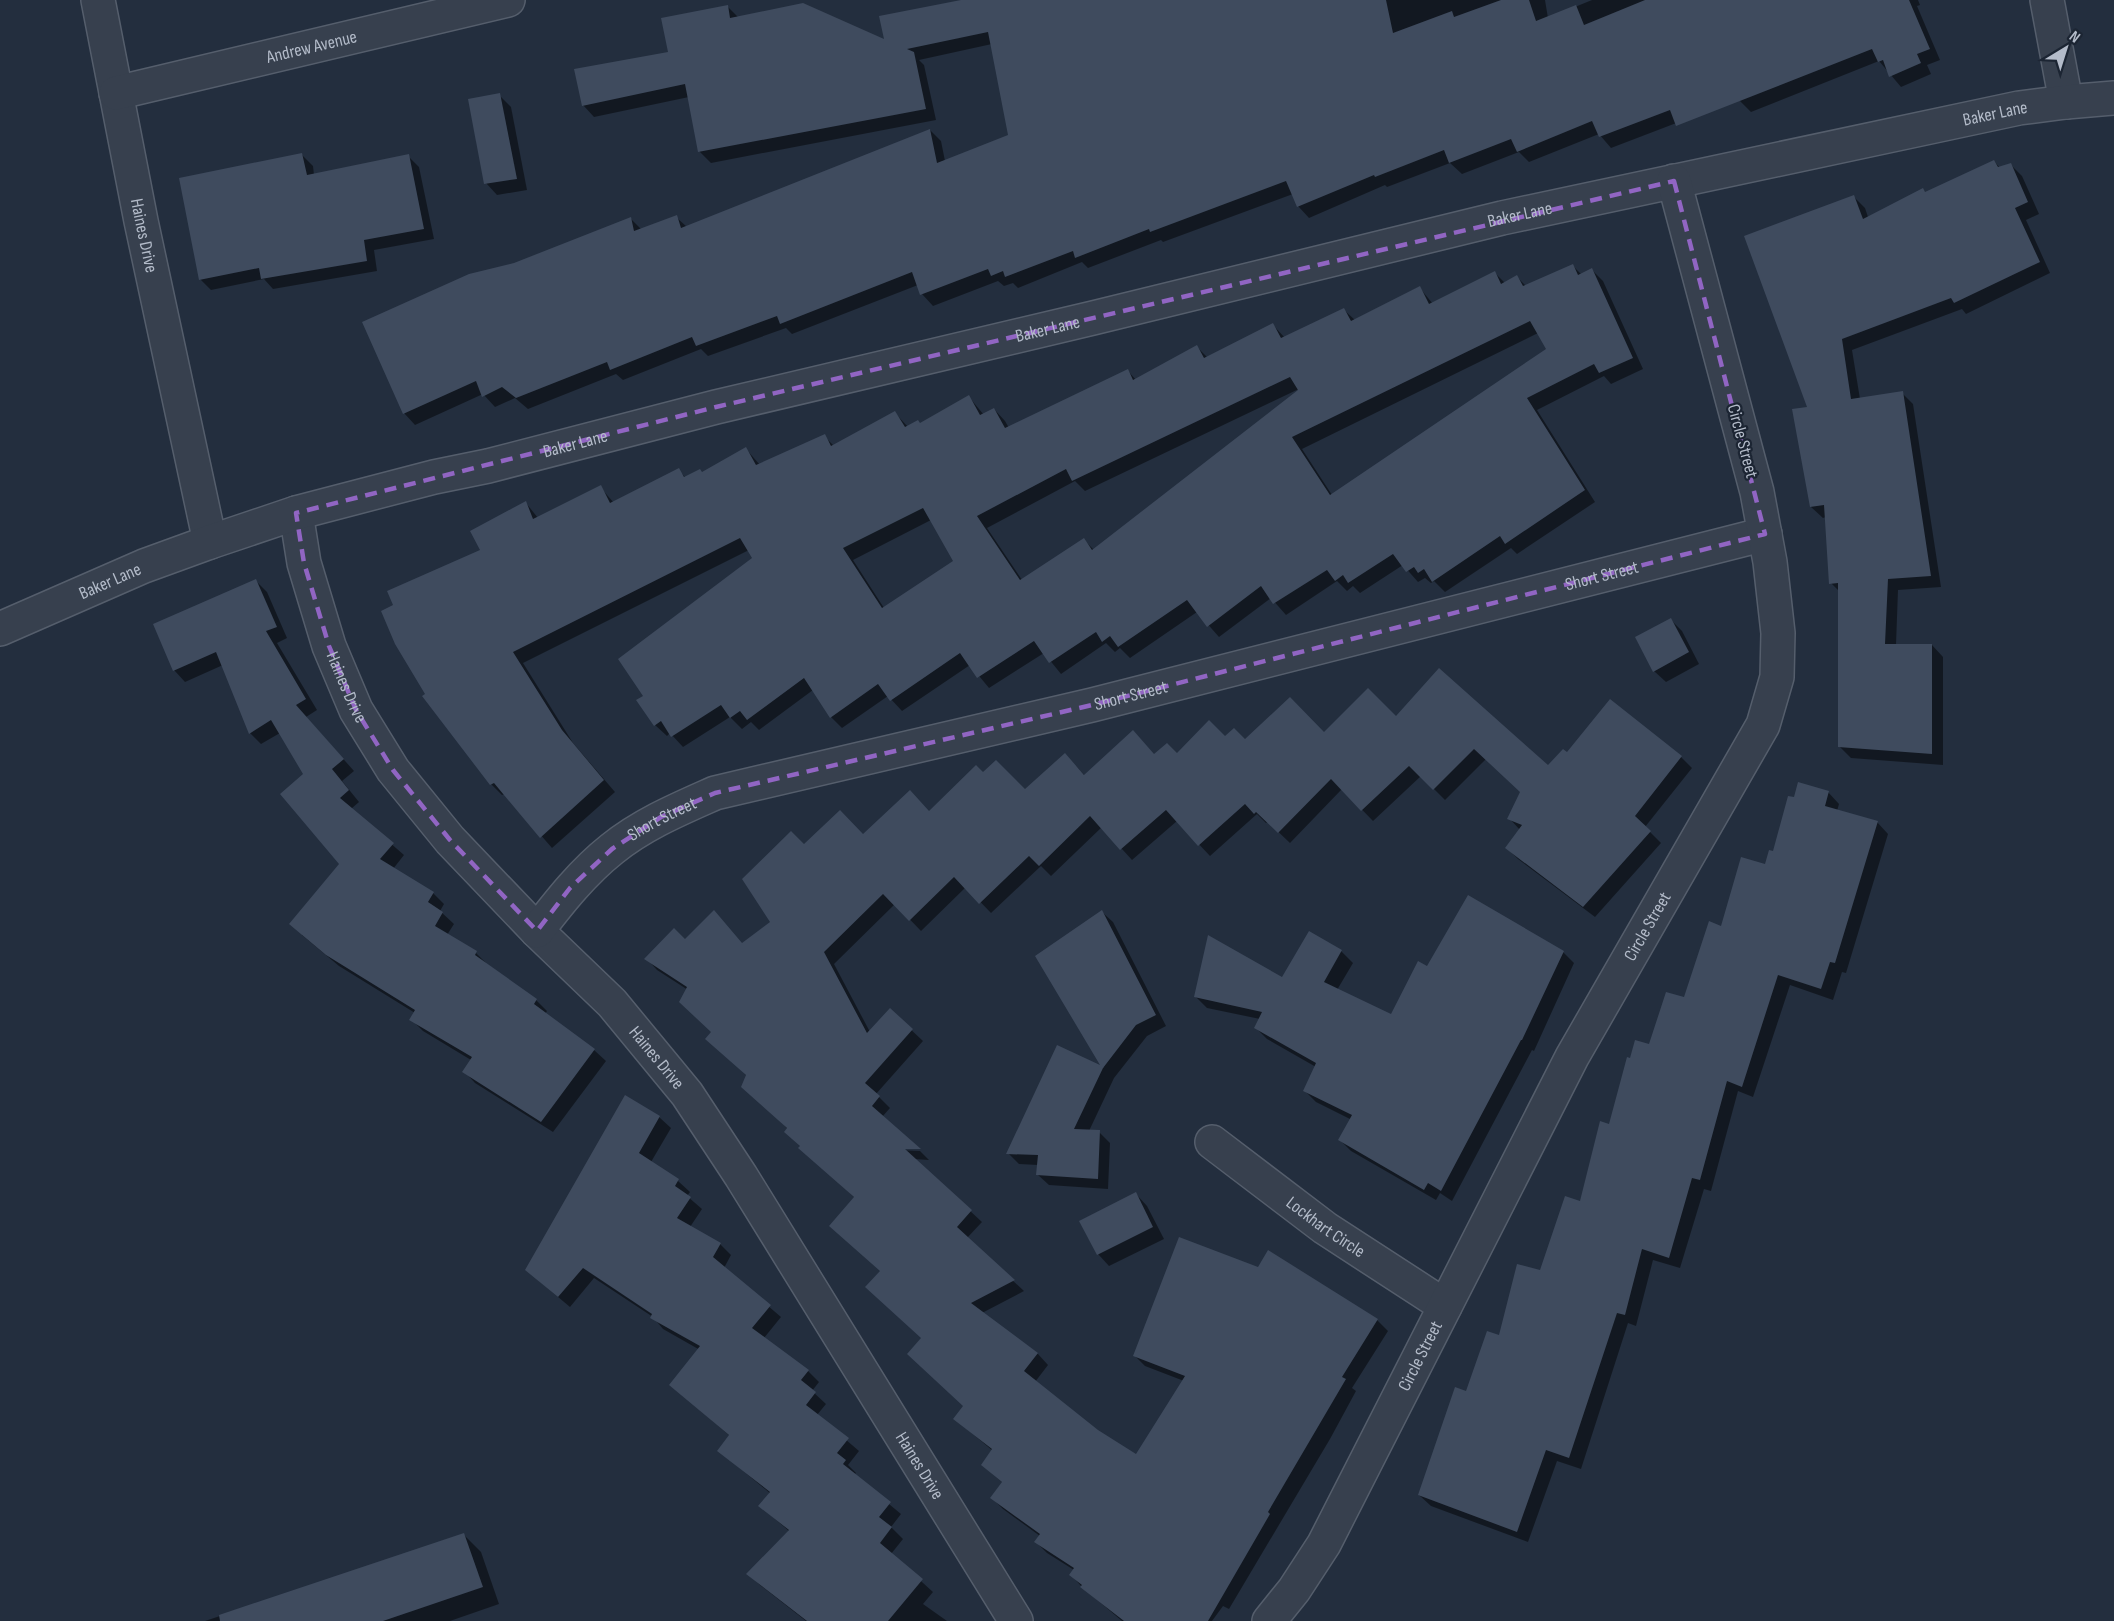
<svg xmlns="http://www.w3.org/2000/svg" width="2114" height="1621" font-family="'Sofia Sans Condensed',sans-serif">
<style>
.shadow{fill:#0007;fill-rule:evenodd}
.building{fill:#3f4b5e;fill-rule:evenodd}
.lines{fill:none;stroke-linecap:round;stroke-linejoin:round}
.minor-casing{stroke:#555e6c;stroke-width:36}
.minor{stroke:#37404e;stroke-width:33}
.marked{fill:none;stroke:#9165c3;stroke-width:4.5;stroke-dasharray:12 8;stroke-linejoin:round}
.labels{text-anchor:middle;stroke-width:4.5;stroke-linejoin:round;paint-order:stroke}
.street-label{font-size:18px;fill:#b3bbc9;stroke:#1c2533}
</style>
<rect width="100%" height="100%" fill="#232e3e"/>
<g class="shadow">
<path d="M969,0H1545L1548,18L1592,0H1666L1692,117L1611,148L1599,134L1529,162L1519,152L1462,174L1450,163L1387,187L1385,185L1309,218L1298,206L1293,194L1163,242L1161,240L1088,268L1082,262L1018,288L1013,283L1004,286L998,281L933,306L922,294L918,285L792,334L786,328L708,356L701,349L623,380L616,374L528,409L515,398L495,407L483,394L415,425L404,413L515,264L631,219L642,230L676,217L687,227L930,130L941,141L945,161L1010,136L992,44L919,60L924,65L936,120L711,163L700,152L689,97L594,117L583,105L669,53L727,6L739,18L886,41Z"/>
<path d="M1720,0H1918L1920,5L1917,6L1940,60L1927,65L1931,74L1901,87L1879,61L1751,112L1740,101Z"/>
<path d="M500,96L511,107L527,190L497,195L486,183Z"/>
<path d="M302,155L313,166L314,175L408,156L419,167L434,239L374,250L377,271L273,289L264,279L211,290L200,279Z"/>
<path d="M1994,161L2000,168L2010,164L2022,176L2039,214L2026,220L2050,273L1966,314L1962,309L1852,350L1860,399L1902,393L1913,404L1941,587L1898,590L1896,645H1932L1943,657V765L1851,758L1840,747V592L1831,583L1826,517L1823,518L1811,507L1809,408L1854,197L1865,208L1868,217L1926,193Z"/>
<path d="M1573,266L1582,275L1592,270L1603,281L1643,369L1611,384L1604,376L1537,410L1595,502L1517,554L1511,548L1445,592L1434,581L1431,583L1425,578L1418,582L1403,565L1360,593L1353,586L1347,591L1337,581L1286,615L1271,598L1219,637L1197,612L1130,658L1120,648L1115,652L1106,643L1061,674L1044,653L989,688L970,665L902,711L888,696L842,728L831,717L813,690L759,730L751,722L742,729L730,717L683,747L670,733L667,736L655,725L645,696L754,558L749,550L523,663L573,743L615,792L552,848L505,794L502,795L491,784L482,551L526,503L538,518L600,487L614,503L678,470L686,478L703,473L746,449L760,465L824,436L834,446L895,413L908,427L920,424L969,397L984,415L994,409L1005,421L1009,428L1128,371L1136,380L1197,347L1208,358L1273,325L1285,338L1344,310L1355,320L1419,287L1433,304L1495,273L1505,283L1517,277L1526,286ZM1538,333L1548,349L1332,495L1302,449ZM1303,387L1095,551L1084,540L1022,580L987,528L1075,481L1085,491ZM931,520L955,561L884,608L853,560Z"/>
<path d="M256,581L267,592L287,638L277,643L317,710L306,717L354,771L342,781L359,802L351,809L404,855L393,869L433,893L444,904L440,911L454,924L447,935L476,953L487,964L536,1000L547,1011L545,1014L594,1050L606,1061L553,1132L475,1083L464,1071L471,1060L423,1031L411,1019L415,1013L339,966L302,935L341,864L305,774L280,733L261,744L250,733L223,665L185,682L174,670Z"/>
<path d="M1671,620L1682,631L1699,664L1666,682L1654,671Z"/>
<path d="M1396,718L1548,767L1567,754L1681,757L1692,768L1645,827L1661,843L1595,917L1518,859L1507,848L1520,830L1509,818L1521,792L1486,759L1445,800L1421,776L1373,821L1342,789L1290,843L1268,822L1266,823L1257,814L1210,856L1177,821L1132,860L1102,827L1051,876L1041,866L991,913L966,887L921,931L895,904L834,964L870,1032L890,1010L923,1041L876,1094L890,1108L882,1117L897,1150L920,1151L929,1160L914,1159L982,1222L967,1238L1024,1291L982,1313L1038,1354L1048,1365L1035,1382L1098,1431L1136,1456L1184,1381L1145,1366L1134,1355L1377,1320L1388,1331L1352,1388L1356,1391L1330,1439L1229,1609L1223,1606L1212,1621H1122L1082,1587L1071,1575L1074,1570L1047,1553L1036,1542L1040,1536L1003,1509L992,1498L1003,1483L982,1465L993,1451L955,1419L965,1406L882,1271L855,1198L801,1147L713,1032L688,990L657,970L647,959L686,941L743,944L772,922L804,846L863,836L930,813L983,774L1025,791L1076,766L1085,776L1155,755L1177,754L1225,739L1245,741L1324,734Z"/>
<path d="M1828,792L1839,804L1837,811L1877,822L1888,834L1846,973L1842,972L1833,1000L1790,985L1753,1097L1738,1091L1711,1191L1704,1189L1680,1268L1653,1260L1636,1326L1628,1323L1581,1469L1557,1461L1528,1542L1431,1506L1419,1495L1467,1392L1581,1203L1610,1126L1631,1059L1650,1046L1685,999L1722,928L1775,853L1794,799Z"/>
<path d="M1102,912L1113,922L1166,1026L1147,1036L1114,1078L1089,1131L1099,1132L1110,1143L1108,1189L1049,1185L1038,1175V1165L1019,1164L1008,1153L1058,1047L1104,1068L1037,956Z"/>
<path d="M1309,933L1341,951L1353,963L1337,990L1392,1016L1428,968L1563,952L1574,963L1534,1051L1532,1050L1452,1201L1440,1193L1436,1200L1351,1151L1340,1140L1352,1120L1316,1102L1304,1090L1316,1067L1267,1039L1255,1027L1260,1019L1207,1008L1195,996L1283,979Z"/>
<path d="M659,1117L671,1128L651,1162L678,1181L690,1192L687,1196L702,1209L690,1227L720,1244L731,1255L724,1268L781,1317L764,1338L808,1371L819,1382L812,1391L826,1404L817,1415L859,1451L848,1465L856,1473L854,1475L901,1514L891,1527L903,1539L891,1554L933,1592L923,1604L947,1621H806L760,1585L748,1574L789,1531L760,1506L771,1494L719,1451L730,1436L671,1385L700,1350L663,1329L653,1317L594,1278L570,1307L539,1281Z"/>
<path d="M1136,1194L1147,1206L1164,1239L1109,1266L1098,1254Z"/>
<path d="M464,1535L481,1552L499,1604L450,1621H205Z"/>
</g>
<g class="building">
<path d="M961,0H1386L1393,33L1452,11L1454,17L1501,0H1529L1536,21L1576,5L1584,25L1645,0H1909L1930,49L1917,54L1921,63L1889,77L1883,60L1878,62L1872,49L1676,126L1670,110L1599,137L1592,121L1517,152L1511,139L1449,163L1444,150L1375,177L1374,175L1297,207L1286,181L1150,232L1149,229L1075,258L1073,251L1005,277L1003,271L991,276L988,269L920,295L912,272L780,324L777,316L696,346L692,337L610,370L607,362L516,398L502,387L482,397L476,381L403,414L362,322L469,274L514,263L631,217L634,231L677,215L681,228L930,129L937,163L1008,135L988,32L907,49L914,52L926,109L698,152L685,84L582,106L574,69L668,52L661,18L728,5L730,18L803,3L884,39L879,16Z"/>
<path d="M500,93L517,179L484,184L468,99Z"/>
<path d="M302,153L307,175L409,154L424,229L364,240L367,261L261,279L259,268L199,280L179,178Z"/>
<path d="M1994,160L1998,167L2011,163L2028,202L2015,208L2040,262L1954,303L1951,298L1842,339L1851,399L1903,391L1931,576L1888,579L1885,644H1932V754L1838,747V583L1829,584L1824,505L1810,507L1792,409L1807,407L1744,236L1854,195L1863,219L1923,188L1925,192Z"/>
<path d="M1573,264L1578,275L1592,268L1633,358L1599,373L1594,364L1527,398L1585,490L1505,544L1500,536L1432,582L1424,569L1418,573L1414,567L1406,572L1393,554L1348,583L1343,575L1335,581L1327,570L1273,604L1261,586L1207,627L1187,600L1118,647L1110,636L1102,642L1096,632L1049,663L1034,641L977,678L960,653L890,701L878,684L830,718L804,678L747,720L740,711L730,718L721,705L671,737L661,721L654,726L636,700L643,696L618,659L752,558L740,538L513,652L562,730L604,780L540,838L494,783L490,785L422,696L425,694L395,644L381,611L393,605L387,591L480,550L470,531L526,501L533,519L601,485L610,503L679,468L684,477L700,469L702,472L746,447L756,465L825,434L831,446L895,411L905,427L918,420L920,423L969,395L980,415L994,408L1005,428L1128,369L1133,380L1197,345L1204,358L1273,323L1281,338L1344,308L1351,321L1420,286L1429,304L1495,271L1501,284L1517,275L1523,286ZM1530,321L1546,349L1330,495L1292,437ZM1290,377L1298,390L1092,550L1084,538L1020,580L977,516L1066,469L1072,481ZM923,508L953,561L882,608L843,548Z"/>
<path d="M256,579L277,627L266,631L306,699L296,705L344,759L332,769L349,790L340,798L394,843L380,859L434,892L428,902L443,912L435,926L477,951L475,955L537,999L534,1004L595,1049L541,1122L462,1072L472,1057L409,1020L415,1010L326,955L289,924L339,864L280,794L303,774L271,720L249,734L216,652L173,671L153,624Z"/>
<path d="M1671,618L1689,652L1653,672L1635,637Z"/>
<path d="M1439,668L1548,765L1563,749L1567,752L1610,699L1682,756L1635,816L1651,831L1583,907L1505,848L1522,825L1507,819L1520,792L1474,749L1433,790L1409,766L1361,811L1331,779L1278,833L1256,812L1254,814L1245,804L1198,846L1166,810L1120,850L1090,816L1039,866L1029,856L979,904L954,877L909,921L883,894L824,952L867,1033L890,1008L913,1029L865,1083L880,1096L872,1106L921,1149H905L972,1210L957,1227L1015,1280L971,1303L1038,1353L1024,1371L1098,1430L1136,1454L1185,1376L1133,1356L1179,1237L1258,1267L1268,1250L1378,1319L1342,1377L1346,1379L1268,1512L1270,1514L1208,1621H1124L1080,1587L1082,1585L1069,1575L1074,1568L1034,1542L1040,1534L990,1498L1002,1482L981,1465L992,1449L953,1419L963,1406L907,1354L921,1338L865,1287L880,1271L829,1226L854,1197L798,1148L800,1146L784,1132L787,1128L741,1087L746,1075L705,1039L711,1032L679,1002L687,987L644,959L674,928L685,939L714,910L742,943L770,922L742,879L791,831L804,844L840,810L863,834L910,790L929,811L976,765L983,772L996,760L1025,789L1065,753L1084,775L1133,730L1154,754L1167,743L1177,753L1209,720L1225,736L1234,728L1245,739L1290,697L1324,732L1368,688L1396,716Z"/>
<path d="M1798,782L1829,791L1825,806L1878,821L1835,963L1830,962L1821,989L1778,975L1742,1087L1727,1081L1700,1180L1692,1178L1669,1258L1642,1249L1625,1315L1617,1313L1569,1458L1546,1450L1517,1532L1418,1495L1455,1387L1466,1391L1487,1331L1499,1335L1517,1264L1540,1270L1565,1196L1580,1201L1600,1121L1609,1124L1627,1057L1630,1058L1635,1040L1649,1044L1666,992L1684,997L1709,921L1721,926L1741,857L1765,864L1769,850L1773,851L1788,796L1794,797Z"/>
<path d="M1468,895L1564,951L1522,1040H1521L1441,1191L1428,1183L1424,1190L1338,1140L1352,1115L1303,1091L1316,1063L1254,1028L1262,1012L1194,997L1208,935L1282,977L1309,931L1342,950L1324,982L1391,1014L1418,961L1427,966Z"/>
<path d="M1102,910L1156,1015L1136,1025L1103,1068L1074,1129L1100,1130L1098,1179L1036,1175L1038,1155L1006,1154L1057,1045L1100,1065L1035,956Z"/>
<path d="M625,1095L660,1116L639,1153L679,1179L675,1186L691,1197L677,1218L721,1243L713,1257L771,1305L752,1328L809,1370L801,1380L816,1392L806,1405L849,1438L837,1453L846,1460L843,1464L891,1502L879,1517L892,1527L880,1543L923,1579L888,1621H807L746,1574L789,1530L758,1506L770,1492L717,1451L729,1435L669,1385L700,1346L650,1318L652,1314L583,1268L558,1297L525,1270Z"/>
<path d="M1136,1192L1153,1227L1097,1255L1079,1221Z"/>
<path d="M464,1533L483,1587L383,1621H220L219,1615Z"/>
</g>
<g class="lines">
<g class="minor-casing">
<g id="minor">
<path id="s1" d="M98,0L141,221L210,542"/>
<path d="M2047,0L2066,102"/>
<path id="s2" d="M116,93L508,0"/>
<path id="s3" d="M296,513L304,563L329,646L356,710L393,770L450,840L537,931L612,1003L687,1094L741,1176L1016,1621"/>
<path id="s4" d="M0,629L144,566L210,542L296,513L434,477L488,466L716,407L1093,318L1502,218L2019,108L2066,102L2114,98"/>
<path id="s5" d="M537,931C560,901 583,872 612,849C643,824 679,809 715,793L1092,705L1765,534"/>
<path id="s6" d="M1212,1142L1325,1228L1445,1306"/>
<path id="s7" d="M1269,1621L1294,1590L1324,1544L1572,1057L1763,725L1777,677L1778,633L1770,562L1757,492L1674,181"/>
</g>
</g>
<use href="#minor" class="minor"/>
</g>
<path class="marked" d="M1674,181L1765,534L1092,705L715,793L661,817L612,849L570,888L537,931L450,840L393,770L356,710L329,646L304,563L296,513L716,407Z"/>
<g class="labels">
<g class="street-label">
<text dy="6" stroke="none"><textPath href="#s2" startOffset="201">Andrew Avenue</textPath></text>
<text dy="6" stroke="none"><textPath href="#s4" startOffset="2064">Baker Lane</textPath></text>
<text dy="6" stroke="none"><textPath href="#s4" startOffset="1578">Baker Lane</textPath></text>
<text dy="6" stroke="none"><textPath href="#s1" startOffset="240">Haines Drive</textPath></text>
<text dy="6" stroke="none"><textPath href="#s4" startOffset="1092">Baker Lane</textPath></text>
<text transform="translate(1743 441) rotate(75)" y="6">Circle Street</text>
<text dy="6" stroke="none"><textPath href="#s4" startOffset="606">Baker Lane</textPath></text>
<text dy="6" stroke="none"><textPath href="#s5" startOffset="1142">Short Street</textPath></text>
<text dy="6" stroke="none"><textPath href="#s4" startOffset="120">Baker Lane</textPath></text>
<text dy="6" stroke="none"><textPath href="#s3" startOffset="182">Haines Drive</textPath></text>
<text dy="6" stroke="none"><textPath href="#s5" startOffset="656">Short Street</textPath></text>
<text dy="6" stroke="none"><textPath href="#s5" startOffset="170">Short Street</textPath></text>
<text dy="6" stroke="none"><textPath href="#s7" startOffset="792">Circle Street</textPath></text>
<text dy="6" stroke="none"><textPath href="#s3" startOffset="668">Haines Drive</textPath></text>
<text dy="6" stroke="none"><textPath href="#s6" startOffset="142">Lockhart Circle</textPath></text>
<text dy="6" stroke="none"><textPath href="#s7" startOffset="306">Circle Street</textPath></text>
<text dy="6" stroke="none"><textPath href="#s3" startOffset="1154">Haines Drive</textPath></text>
</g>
</g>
<g transform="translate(2066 48) rotate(38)" stroke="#1c2533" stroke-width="4.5" paint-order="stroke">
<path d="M0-4.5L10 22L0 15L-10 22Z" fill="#b3bbc9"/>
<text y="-9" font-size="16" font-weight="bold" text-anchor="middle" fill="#b3bbc9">N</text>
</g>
</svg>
